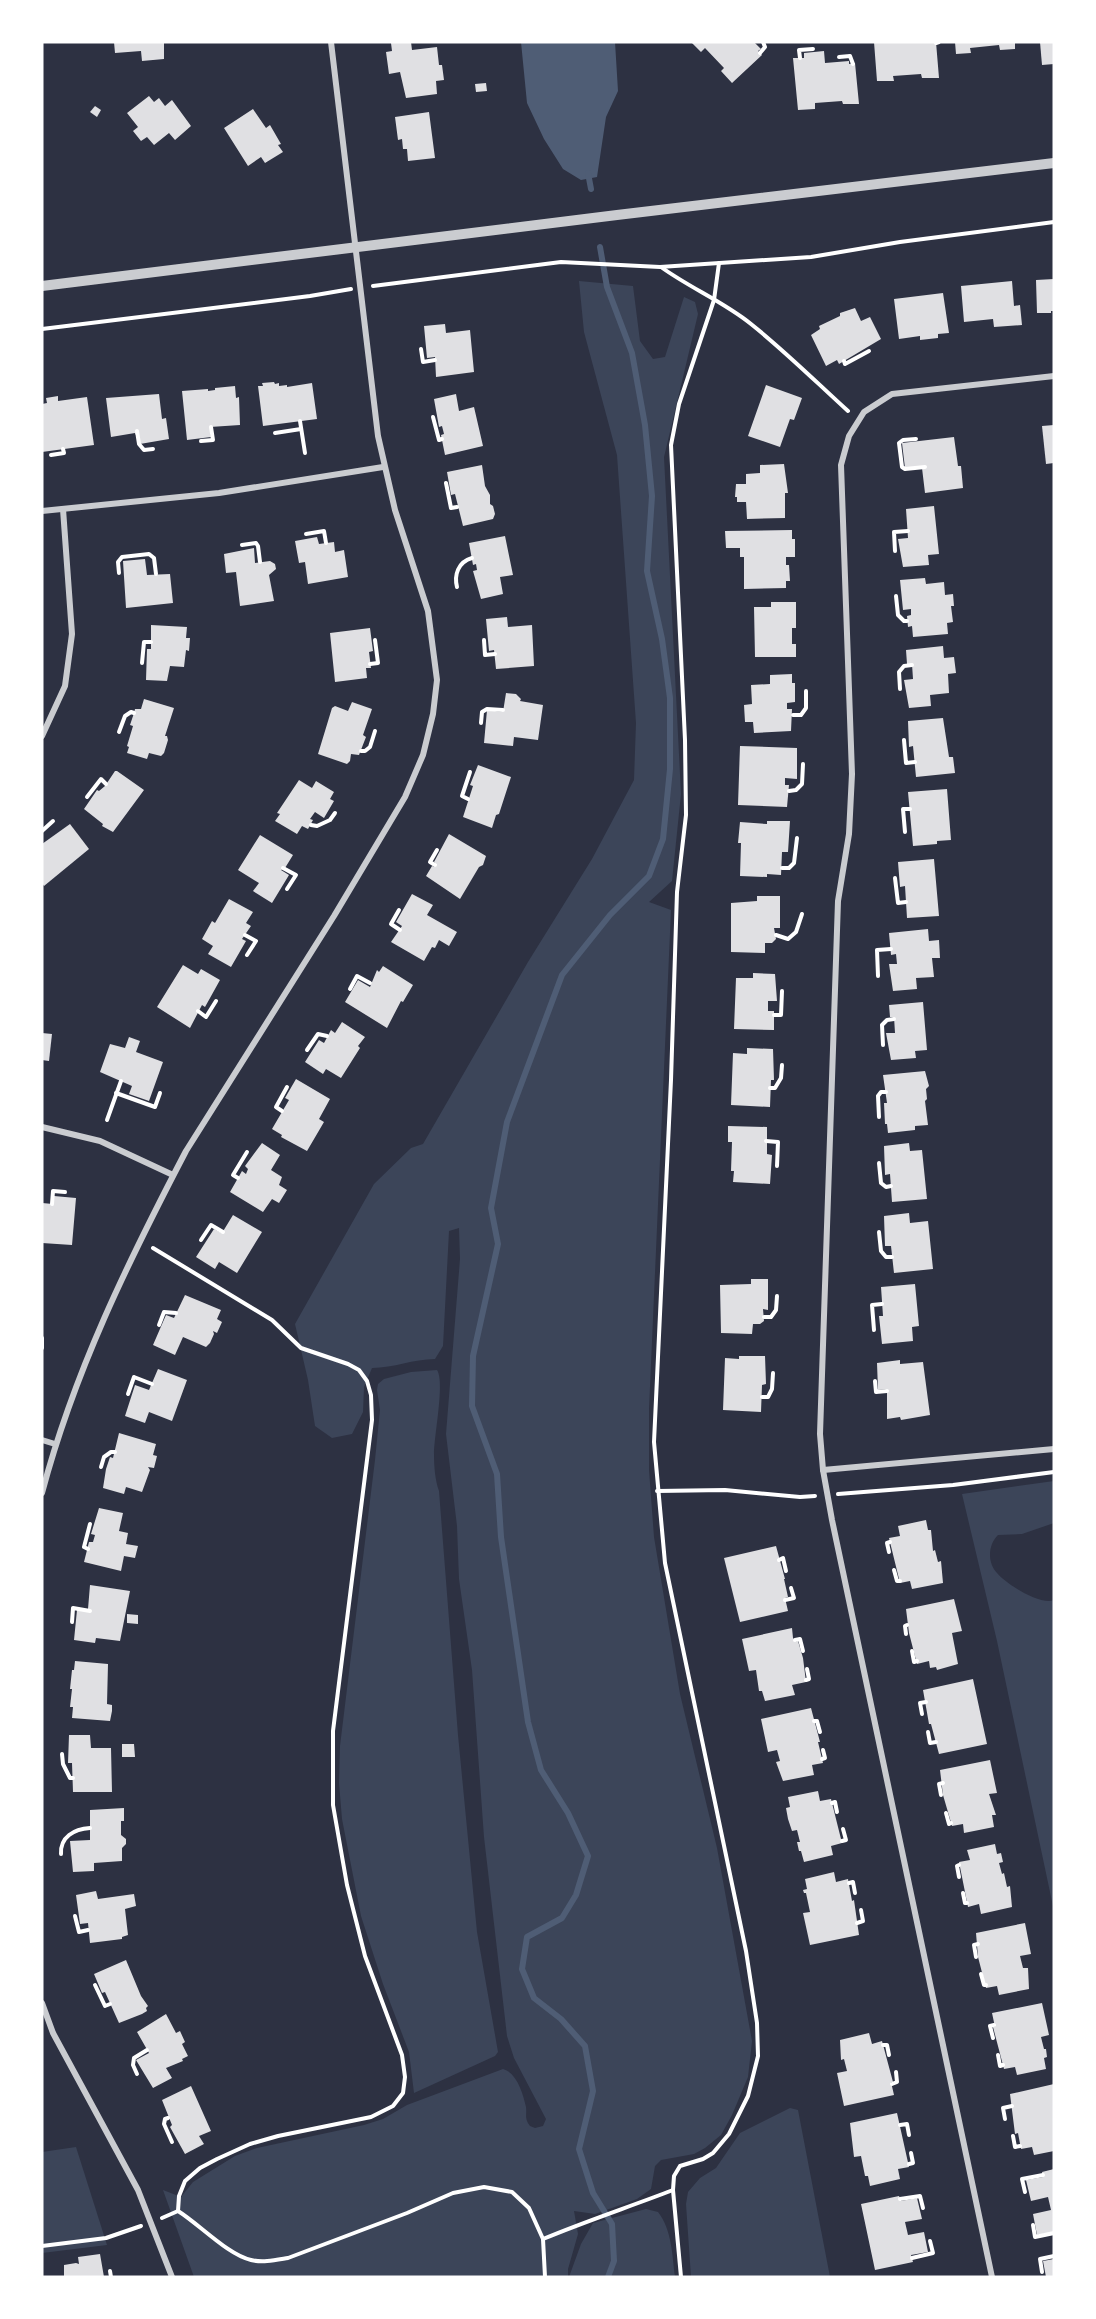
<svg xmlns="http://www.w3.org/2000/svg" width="1096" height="2319" font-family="'Noto Sans',sans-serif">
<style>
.green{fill:#3c4559}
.water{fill:#4f5d75}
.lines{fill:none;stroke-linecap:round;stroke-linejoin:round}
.stream{stroke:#4f5d75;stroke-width:6}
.building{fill:#e0e0e3}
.path{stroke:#fff;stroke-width:4}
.minor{stroke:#caccd0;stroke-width:6}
.tertiary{stroke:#caccd0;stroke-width:10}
</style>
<rect width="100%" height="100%" fill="#2d3142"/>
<g class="green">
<path d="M579,281L633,286L640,341L653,359L665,357L684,297L695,302L698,314L664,457L681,794L672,881L649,902L671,910L649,1409V1470L654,1537L680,1694L717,1848L752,2041L748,2077L732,2115L721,2135L705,2148L694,2154L661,2160L655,2166L651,2189L637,2199L595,2214L574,2211L578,2234L568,2269V2277H194L163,2190L181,2197L193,2182L235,2156L257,2148L364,2125L383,2119L407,2105L503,2069C517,2073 523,2094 526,2107C527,2115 524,2118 530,2126L535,2128L543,2126L546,2119L514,2058L507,2036L484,1837L472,1670L459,1579L457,1526L446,1434L460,1259L459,1228L449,1231L443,1346L435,1359C413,1359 394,1368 372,1368L364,1387L363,1412L352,1434L332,1438L315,1426L308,1380L295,1324L374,1184L411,1148L423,1144L528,962L592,859L634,780L636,723L617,455L584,332Z"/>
<path d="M437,1370C445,1382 434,1436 434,1454C434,1466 435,1480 439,1491L458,1735L477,1932L498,2052L495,2056L414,2093L409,2052L383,1984L361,1916L342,1819L339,1783L340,1746L375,1460L380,1410L377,1390L378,1384L384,1379L411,1372Z"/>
<path d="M1054,1481V1523L1022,1534L998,1535C988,1545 987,1562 997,1573C1006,1584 1041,1606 1054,1600V1911L997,1641L962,1494Z"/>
<path d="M790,2108L798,2110L830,2277H691L686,2204L688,2192L700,2178L716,2168L740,2133Z"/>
<path d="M76,2147L107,2245L42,2253V2152Z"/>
<path d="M646,2209L658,2212C672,2230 672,2254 675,2277H569L581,2244L593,2223Z"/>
</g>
<path class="water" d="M521,42H615L618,91L606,117L597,177L581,180L563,169L544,139L527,103Z"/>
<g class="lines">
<g class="stream">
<path d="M588,173L591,189"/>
<path d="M600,247L607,287L632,353L645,425L652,496L647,571L662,639L670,698V769L663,839L649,876L610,915L562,975L507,1122L491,1208L498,1244L473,1356L472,1406L497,1474L501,1537L528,1722L541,1770L568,1813L588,1856L576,1895L562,1918L527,1937L522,1969L534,1998L561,2019L585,2046L593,2091L579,2149L593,2193L612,2224L614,2261L608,2277"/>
</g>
</g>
<g class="building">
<path d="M114,42H164V59L142,61L141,51L115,53Z"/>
<path d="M411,42L412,50L437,47L439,65H442L444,80L436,81L437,94L406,98L400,72L389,74L386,52L392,51L391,43Z"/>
<path d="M691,42H754L761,49L758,51L762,55L732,83L721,71L724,68L705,48L701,52Z"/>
<path d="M874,42H936L939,78H922L921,74L893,76L894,81H877Z"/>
<path d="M955,42H1015V49L1000,50L999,45L970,48L971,53L956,54Z"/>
<path d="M1040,42H1054V64L1042,65Z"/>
<path d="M824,51L825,63L849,61V64L855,63L859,104H843L842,101L815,103V109L798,110L793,58H804V53Z"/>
<path d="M486,83L487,91L476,92L475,84Z"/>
<path d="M149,96L154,102L159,98L165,106L172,100L191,126L175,140L169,133L154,145L147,137L141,141L133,131L138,127L127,113Z"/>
<path d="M95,106L101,110L97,117L90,112Z"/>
<path d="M253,109L266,128L270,125L281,144L278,145L283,152L265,163L261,157L248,166L224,128Z"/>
<path d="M429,112L435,158L408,161L407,149H403L402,139L398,140L395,117Z"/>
<path d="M1054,279V311H1051V313H1037L1036,280Z"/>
<path d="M1012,281L1014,306L1020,305L1022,325L994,327L993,319L964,322L961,286Z"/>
<path d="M943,293L949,333L938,334V338L920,340V336L899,339L894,299Z"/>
<path d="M855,308L861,321L870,317L881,339L839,364L837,360L826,366L811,335L820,329L819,326L840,316V313Z"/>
<path d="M445,324L446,333L470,330L474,372L436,377L435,357L427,358L424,326Z"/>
<path d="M274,382L275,384L279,383V386L287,385V387L312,383L317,419L263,426L258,386H263L262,383Z"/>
<path d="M766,385L802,398L794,420L790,419L780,447L748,436Z"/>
<path d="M235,386L236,398L239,397L240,425L210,427L211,437L187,440L182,391L208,389V391L215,390V388Z"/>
<path d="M159,394L162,419L166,418L169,439L140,444L135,433L111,437L106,398Z"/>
<path d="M456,394L459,411L474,407L483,446L445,455L441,435L444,434L442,426L439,427L434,399Z"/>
<path d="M58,396V401L87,397L94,445L42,452V404L47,403L46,398Z"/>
<path d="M1054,425V463L1046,464L1042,426Z"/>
<path d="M954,437L958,466H961L963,488L925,493L922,468H905L902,443Z"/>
<path d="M784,464L788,493H785V518L747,519L746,502H737V497H735L736,484H746V474L760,473V465Z"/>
<path d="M482,465L485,486L490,495V504L493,506L495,514L493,519L463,526L455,494L451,495L447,472Z"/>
<path d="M934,506L939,554L928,555L929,565L903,567L898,539L908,538L906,509Z"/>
<path d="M792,530V539H795V557H786V565H789L790,581H786V588L744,589V557H740V548H726L725,531Z"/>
<path d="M505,536L513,575L500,577L503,594L481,599L473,571L477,570L476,564L473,565L469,543Z"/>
<path d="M317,537L319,544L334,542L335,552L344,550L348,577L308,584L305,562L299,563L295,541Z"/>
<path d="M254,548L255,563L270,561L275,564L276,569L269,575L274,601L240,606L236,572L226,573L224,554Z"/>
<path d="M145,559L147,575L170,574L173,603L126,608L123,561Z"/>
<path d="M925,578L926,584L944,582L945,595L953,594L954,606H951L953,622L947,623L948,634L913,637L912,626L908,627L907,616L911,615V609L903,610L900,580Z"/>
<path d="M771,602H796V628H792V644H796V657H755L754,607H771Z"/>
<path d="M507,617L508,627L532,625L534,666L496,669L494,650L489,651L486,619Z"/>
<path d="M151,625L187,627L186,638H190L189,651L186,650L184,667L170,666L167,681L146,680L147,649H151Z"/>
<path d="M370,628L373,651L369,652L371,668H366L367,678L335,682L330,633Z"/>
<path d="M943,646L944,658L954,657L956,673L948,674L949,693L930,695L931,706L909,708L904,680L913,679L912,664H907L906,650Z"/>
<path d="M792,674V683H795V702L787,703V709H792L791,731L754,733L753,722H745L744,705L752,704L751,685L770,684V675Z"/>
<path d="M506,693L516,694L521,699L520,701L543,705L538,740L514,737L513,746L484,743L487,710L503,712Z"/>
<path d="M144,699L174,708L165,736H167L168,740L164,753L161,756L149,753L147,759L127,753L129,747L127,746L133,726L130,725L134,713L135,709H141Z"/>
<path d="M352,702L372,709L363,735L366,737L359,755L351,754L350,761L347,764L318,754L332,708L335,706L348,711Z"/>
<path d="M943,718L949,757H953L955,773L916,777L913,746L909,747L908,721Z"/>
<path d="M740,746L797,748V779L785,778V785H789L787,807L738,805Z"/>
<path d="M478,765L511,777L499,814L496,815L492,828L463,817L473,786L470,785Z"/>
<path d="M115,771H117L144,790L113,832L102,826L103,824L84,809L97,790L99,791L105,786Z"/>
<path d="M299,780L312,788L316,781L334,792L330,799L334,801L324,818L315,812L310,819L313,820L308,829L302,826L297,834L275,821L280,814L277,813Z"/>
<path d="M947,789L951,840L937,841V844L913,846L908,792Z"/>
<path d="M767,821H790L788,852H782L781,875L767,874V877L740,876L741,843H738L740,822L767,824Z"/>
<path d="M70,824L89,849L44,886L42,883V844Z"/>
<path d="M449,834L486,856L483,865L479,867L460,899L426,876L432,866L435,867L436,864L434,862Z"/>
<path d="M260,835L293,855L285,868L281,870L289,875L272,903L253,891L259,883L238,870Z"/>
<path d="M934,859L939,916L907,918L905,886L900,887L898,862Z"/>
<path d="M412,894L433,905L427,915L457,932L449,946L439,940L435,948L432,947L424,961L391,942L402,926L396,922Z"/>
<path d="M757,896H780V928H774L776,939L772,943H765V953L731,952V903L757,901Z"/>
<path d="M229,899L253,912L246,923L251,926L242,939L246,941L231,967L208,954L213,946L202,939L212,921L215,923Z"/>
<path d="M928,929L929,941L939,940L940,958H932L934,977L916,978L917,989L893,991L889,964H897L896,954L891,955L889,933Z"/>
<path d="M183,965L198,974L201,969L220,980L205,1007L202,1005L190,1028L157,1007Z"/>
<path d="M383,966L413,985L403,1002L401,1001L387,1028L345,1002L358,980L370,987L377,970L379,972Z"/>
<path d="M753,973L775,974L777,1001H768V1011H774V1030L734,1029L736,978H753Z"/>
<path d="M923,1002L927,1050L915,1051L916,1058L891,1060L886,1033H895L894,1017H890L889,1005Z"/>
<path d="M342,1022L365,1037L358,1046L360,1048L341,1078L326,1069L323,1074L305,1062L319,1040L324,1043L331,1030L335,1033Z"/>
<path d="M42,1033L52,1034L49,1061L42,1060Z"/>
<path d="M129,1037L140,1041L136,1052L163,1062L149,1101L129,1094L132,1086L100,1072L110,1044L125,1048Z"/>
<path d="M747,1048L773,1049L774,1080H771L770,1107L731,1105L733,1053L747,1054Z"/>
<path d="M925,1071L929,1086L926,1089L927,1099L925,1101L928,1125L915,1126V1130L888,1133L887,1124H885L884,1103H887L883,1075Z"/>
<path d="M296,1079L330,1099L319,1119L324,1122L307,1151L281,1137L282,1135L272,1129L289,1100L285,1098Z"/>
<path d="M728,1126L767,1127V1154L772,1155L770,1184L733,1182L734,1171H731L732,1142H728Z"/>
<path d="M262,1143L280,1155L271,1170L282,1177L279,1185L287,1190L279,1203L272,1199L263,1212L230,1192L242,1171L246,1174L248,1169L245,1166Z"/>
<path d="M909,1143L910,1151L922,1150L927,1199L892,1202L890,1174L885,1175L884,1146Z"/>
<path d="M54,1196L76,1198L72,1245L42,1243V1203L53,1204Z"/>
<path d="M909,1213L910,1223L928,1221L933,1269L894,1273L891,1246H885L884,1216Z"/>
<path d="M233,1215L262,1232L237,1273L219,1262L215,1269L196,1257L214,1229L222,1233Z"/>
<path d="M751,1279H768V1310L763,1309L764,1321L760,1324H753L752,1334L721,1333L720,1285L751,1284Z"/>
<path d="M915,1284L919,1326L912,1327L913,1341L882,1344L879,1316H883L881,1287Z"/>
<path d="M185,1295L221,1310L217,1319L222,1322L217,1333L213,1331L214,1334L210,1343L206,1347L183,1337L175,1355L153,1345L166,1315L174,1318Z"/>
<path d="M739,1356H765L766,1384L762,1385L761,1412L723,1410L725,1358L739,1359Z"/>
<path d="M900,1360V1364L923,1362L930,1415L901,1420L900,1417L887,1419V1389L878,1390L877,1363Z"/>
<path d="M158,1369L187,1380L172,1421L149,1412L145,1423L125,1416L135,1385L149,1390Z"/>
<path d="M119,1433L156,1444L153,1455L157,1456L154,1468L148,1467L150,1470L142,1492L126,1487L124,1494L103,1488L106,1469L110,1457L113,1458Z"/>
<path d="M99,1508L123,1513L119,1531L128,1533L126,1544L138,1546L135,1558L124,1556L121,1571L84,1562L89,1542H93L95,1535L91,1534Z"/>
<path d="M926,1520L928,1530H931L933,1551L935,1550L938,1562L941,1561L943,1583L912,1589L910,1581L900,1583L889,1538L900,1536L898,1526Z"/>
<path d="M776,1546L785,1579H784L788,1597L785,1598L788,1611L740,1622L724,1558Z"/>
<path d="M90,1585L130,1591L120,1641L96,1638L95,1643L74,1640L77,1610L88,1609Z"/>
<path d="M954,1599L962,1631L952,1633L958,1664L937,1670L936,1667L930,1668L929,1661L917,1664L909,1633L906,1609Z"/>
<path d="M127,1614L138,1615V1624L127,1623Z"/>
<path d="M792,1628L793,1638L795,1642L798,1641L803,1658L806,1682L792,1685L795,1695L765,1701L762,1691H759L756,1670L749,1671L742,1639Z"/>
<path d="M75,1661L108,1664L107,1704L112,1705V1711L110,1721L72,1718L73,1707H70L72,1689H70L72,1670H74Z"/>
<path d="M973,1679L987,1744L939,1754L931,1724H929L923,1690Z"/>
<path d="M811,1708L820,1742H818L823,1763L812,1765L814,1775L783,1781L776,1762L780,1761L777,1750L768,1752L761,1719Z"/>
<path d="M69,1735H90L91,1748H111L112,1792H73L72,1763H68Z"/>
<path d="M122,1744H134L135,1757H122Z"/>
<path d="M990,1760L997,1793L989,1794L996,1815H992L994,1827L964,1833L963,1824L952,1826L943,1795L940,1770Z"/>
<path d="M818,1791L820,1801L831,1799L842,1843L831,1846L833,1855L804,1862L801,1851H799L797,1842H800L797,1830L792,1831L788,1819L786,1808L790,1807L788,1797Z"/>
<path d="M124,1808V1821H121V1835L126,1839V1844L122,1848V1861L94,1863V1871L73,1872L70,1841L90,1840V1810Z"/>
<path d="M995,1844L997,1854L1001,1853L1003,1862L999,1863L1002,1874L1004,1873L1007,1887L1010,1886L1012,1907L981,1914L979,1904L968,1907L959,1862L970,1860L967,1850Z"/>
<path d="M834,1872L836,1882L848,1879L852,1901L854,1900L859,1935L810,1945L803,1913L810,1912L806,1893H804L803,1890L807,1889L805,1879Z"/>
<path d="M96,1891L98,1899L134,1894L136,1906L125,1909L128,1935L122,1937V1939L90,1943L88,1923L80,1924L76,1895Z"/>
<path d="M1025,1923L1031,1954L1020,1956L1023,1968H1028L1029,1989L999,1995L997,1986L986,1988L978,1957L976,1933Z"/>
<path d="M126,1960L141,1996L148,2006L146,2008L147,2011L142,2014L119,2023L105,1992L102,1993L94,1974Z"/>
<path d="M1042,2003L1049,2035L1041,2037L1044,2049H1046L1047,2057L1044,2058L1046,2069L1017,2075L1015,2067L1004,2069L993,2027H995L992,2013Z"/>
<path d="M166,2014L176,2033L180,2031L185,2042L182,2044L188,2056L182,2059L183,2061L166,2068L172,2078L153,2088L136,2060L149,2053L137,2032Z"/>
<path d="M869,2033L872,2044L882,2041L893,2082H891L894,2095L844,2106L837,2073L847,2071L844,2059L841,2060L840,2040Z"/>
<path d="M1054,2084V2151L1034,2155L1032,2147L1021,2149L1018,2133L1015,2134L1010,2094Z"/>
<path d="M191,2086L211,2131L199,2136L204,2144L185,2154L170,2127L172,2125L162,2100Z"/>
<path d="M897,2113L909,2167L898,2169L900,2179L870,2186L868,2176H865L861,2156L854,2157L850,2123Z"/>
<path d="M1054,2169V2232L1037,2235L1033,2214L1051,2210L1048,2197L1031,2201L1026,2180L1043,2177L1042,2172Z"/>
<path d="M899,2196L901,2201L917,2198L922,2219L905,2222L908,2235L924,2232L928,2252L911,2255L913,2262L875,2270L861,2204Z"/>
<path d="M100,2254L104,2277H64V2265L76,2263L79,2264L78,2257Z"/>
<path d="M1054,2259V2277H1046L1043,2261Z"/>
</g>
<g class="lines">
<g class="path">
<path d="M936,43L939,42"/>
<path d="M760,53L765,47L763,42"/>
<path d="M839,57L850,56L853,64"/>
<path d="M800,58L799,50L813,49"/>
<path d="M661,267C690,288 724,302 751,324C785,351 816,382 848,411"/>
<path d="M373,286L561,262L660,267L811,257L900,242L1054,222"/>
<path d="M42,329L310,296L351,289"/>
<path d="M421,349L423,362L435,360"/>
<path d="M844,361L845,364L869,351"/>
<path d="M433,417L439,440L442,439"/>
<path d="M300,421L305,453"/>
<path d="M137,431L139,444L144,450L153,449"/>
<path d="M275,433L301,429"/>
<path d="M916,439L903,440L899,443L902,467L905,469L925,467"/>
<path d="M201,441L213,440L211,427"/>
<path d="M51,455L64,453L63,449"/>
<path d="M446,483L451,508L457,507"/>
<path d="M306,534L324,531L326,543"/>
<path d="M242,545L256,543L258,546L260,562"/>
<path d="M895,551L894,532L908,531"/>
<path d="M119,573L118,562L122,557L149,554L154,558L156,574"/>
<path d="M457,587C454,575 458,562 472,558"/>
<path d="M896,596L898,615L904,621H907"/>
<path d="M484,640L485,655L495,654"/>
<path d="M142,663L144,642H151"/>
<path d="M370,664L378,663L375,640"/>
<path d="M900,689L899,672L904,666L912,665"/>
<path d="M793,715H801L806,708V691"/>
<path d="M481,723L482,712L487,709L503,710"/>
<path d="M119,732L125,716L131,712L134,713"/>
<path d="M904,740L906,763L915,762"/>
<path d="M361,751H365L370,747L375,731"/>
<path d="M789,791L796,790L802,784L803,764"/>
<path d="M87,797L101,779L106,784"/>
<path d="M468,799L462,796L470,772"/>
<path d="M311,825L317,826L330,820L335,813"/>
<path d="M42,831L53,821"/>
<path d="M905,832L903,809H910"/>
<path d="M435,865L430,862L437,850"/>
<path d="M283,868L296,875L287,889"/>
<path d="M782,868H789L794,863L797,838"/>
<path d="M895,878L898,903L906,902"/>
<path d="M399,910L391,924L400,930"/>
<path d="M245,935L256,941L247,955"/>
<path d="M776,935L788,939L796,932L802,914"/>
<path d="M878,976L877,950L891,949"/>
<path d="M350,989L357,976L370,983"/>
<path d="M198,1011L206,1017L216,1001"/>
<path d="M774,1015H781L782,991"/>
<path d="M883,1045L882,1025L887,1020L894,1019"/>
<path d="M307,1050L318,1034L327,1036"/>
<path d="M770,1088H775L781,1078L782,1065"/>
<path d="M116,1093L155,1107L160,1093"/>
<path d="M282,1111L276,1107L287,1087"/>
<path d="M879,1117L878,1096L881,1092H886"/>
<path d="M107,1120L121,1081"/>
<path d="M766,1141L778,1142L777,1166"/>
<path d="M879,1163L881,1183L886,1187L891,1186"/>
<path d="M238,1178L233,1175L247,1152"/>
<path d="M52,1204L53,1191L65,1192"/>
<path d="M879,1232L881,1251L886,1257H892"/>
<path d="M201,1240L211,1225L223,1232"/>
<path d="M153,1248L272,1320L301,1348L348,1364L359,1370L367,1381L371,1395L372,1420L333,1731V1805L347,1885L365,1956L402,2055L405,2077L403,2093L393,2106L371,2117L278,2136L250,2144L217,2159L200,2168L185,2181L179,2196L178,2211"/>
<path d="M764,1317H771L776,1310L777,1296"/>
<path d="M159,1325L164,1312L176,1313"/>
<path d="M874,1330L872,1305L882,1304"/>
<path d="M42,1338V1348"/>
<path d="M875,1381L876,1392L887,1391"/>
<path d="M128,1394L134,1377L152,1384"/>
<path d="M762,1397H768L772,1389L773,1373"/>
<path d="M101,1467L104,1457L111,1452H115"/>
<path d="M657,1491L725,1490L800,1497L815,1496"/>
<path d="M838,1494L953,1485L1054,1472"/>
<path d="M88,1549L84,1547L90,1524"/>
<path d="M889,1552L887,1543L890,1542"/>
<path d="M779,1560L783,1558L786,1571"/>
<path d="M894,1570L897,1581H900"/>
<path d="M785,1600L794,1598L791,1588"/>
<path d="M72,1622L73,1608L90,1611"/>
<path d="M906,1634L905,1626L907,1625"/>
<path d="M795,1640L800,1639L803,1651"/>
<path d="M912,1651L914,1662L917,1661"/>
<path d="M806,1680L809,1679L807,1669"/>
<path d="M922,1714L920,1703L926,1702"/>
<path d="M814,1721H817L820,1732"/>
<path d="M928,1732L930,1743L936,1742"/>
<path d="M62,1754L63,1764L70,1778H73"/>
<path d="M822,1759L825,1758L823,1750"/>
<path d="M941,1795L939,1784L943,1783"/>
<path d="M832,1803L835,1802L837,1812"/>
<path d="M946,1813L949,1824L951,1823"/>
<path d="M842,1841L846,1840L843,1829"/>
<path d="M61,1854C60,1837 74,1829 90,1828"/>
<path d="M959,1877L957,1866L959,1865"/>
<path d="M849,1883L853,1882L855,1893"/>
<path d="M963,1893L965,1903H967"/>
<path d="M75,1916L79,1932L88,1930"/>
<path d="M857,1923L863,1921L861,1910"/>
<path d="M976,1957L974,1945L978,1944"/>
<path d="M981,1974L984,1985H986"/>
<path d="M95,1985L105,2006L110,2004"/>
<path d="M993,2038L990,2026L994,2025"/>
<path d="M883,2045H887L889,2055"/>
<path d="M998,2055L1000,2066L1003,2065"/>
<path d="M137,2074L133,2065L134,2058L147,2050"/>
<path d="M892,2084L897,2082L896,2072"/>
<path d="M168,2118L165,2119L164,2124L172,2142"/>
<path d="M1005,2119L1003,2108L1012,2106"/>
<path d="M900,2125L907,2124L909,2135"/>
<path d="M1013,2136L1015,2147L1020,2146"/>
<path d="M909,2164L913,2163L911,2153"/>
<path d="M1025,2192L1022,2179L1043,2175"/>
<path d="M900,2199L920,2196L923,2208"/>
<path d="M162,2218L178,2211C199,2224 228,2255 251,2260C263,2263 276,2260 288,2258L407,2213L453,2193L484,2187L512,2192L529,2208L543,2239L545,2277"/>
<path d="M1033,2225L1035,2237L1054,2233"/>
<path d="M543,2239C586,2221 629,2207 673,2190"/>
<path d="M42,2246L106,2238L141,2226"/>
<path d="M912,2258L933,2253L930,2241"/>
<path d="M110,2271L111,2277"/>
<path d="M1042,2272L1040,2259L1054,2256"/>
<path d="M681,2277L673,2190L674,2176L680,2166L703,2159L713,2153L729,2134L748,2096L758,2056L757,2023L746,1951L665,1563L654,1442L671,1080L677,892L686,815L685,740L671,445L679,404L714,300L719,263"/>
</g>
<g class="minor">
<path d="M42,511L219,493L383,467"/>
<path d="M42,736L65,686L72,634L63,509"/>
<path d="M42,1127L100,1141L173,1175"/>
<path d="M42,1440L55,1444"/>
<path d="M823,1470L1054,1449"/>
<path d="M42,1493C74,1372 128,1262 186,1151L334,916L405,797L423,755L433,714L437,680L428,611L395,510L378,436L331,42"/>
<path d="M42,2003L53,2033L138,2190L172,2277"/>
<path d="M992,2277L832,1520L823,1470L820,1434L838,901L849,834L852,774L841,465L849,436L864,412L892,394L1054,376"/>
</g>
<path class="tertiary" d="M42,286L617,215L1054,163"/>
</g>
<rect width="1096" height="2319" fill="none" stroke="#ffffff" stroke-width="87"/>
</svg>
